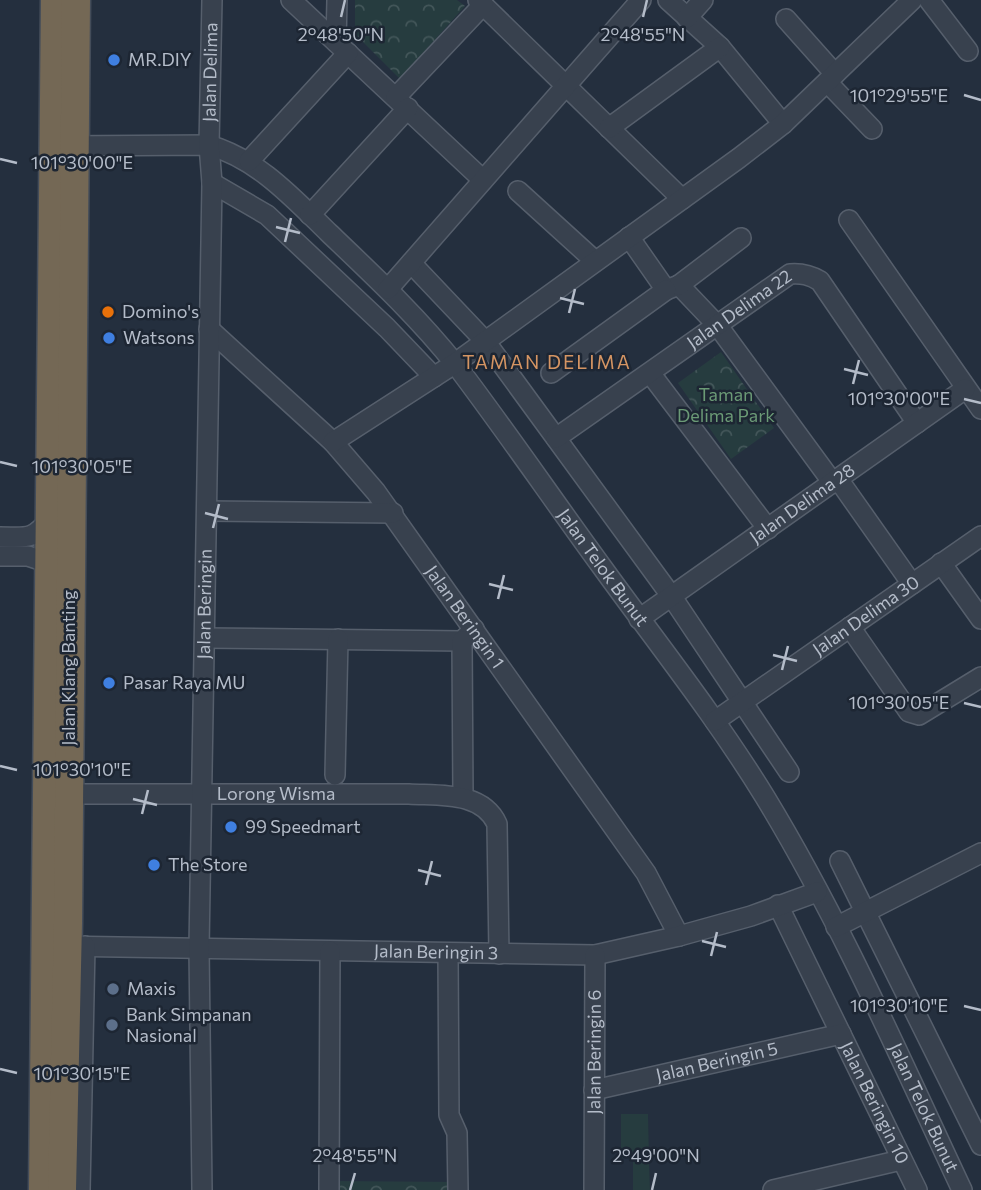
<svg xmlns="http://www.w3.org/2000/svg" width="981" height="1190" font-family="Commissioner,sans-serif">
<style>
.park{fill:url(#park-crowns)}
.pitch{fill:#263c3f}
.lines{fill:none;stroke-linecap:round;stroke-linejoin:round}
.minor-casing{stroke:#565f6c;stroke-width:22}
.highway-casing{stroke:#434c59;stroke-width:31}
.minor{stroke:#38414e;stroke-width:19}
.highway{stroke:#746855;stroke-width:28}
.ticks{fill:none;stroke:#b4bcc9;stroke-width:2.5}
.shop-dot{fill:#3f7fe0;stroke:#1d2633;stroke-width:2.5}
.food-dot{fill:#e8710a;stroke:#1d2633;stroke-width:2.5}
.service-dot{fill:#5c6f8a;stroke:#1d2633;stroke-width:2.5}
.labels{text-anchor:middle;stroke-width:5;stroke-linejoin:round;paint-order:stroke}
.poi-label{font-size:18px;fill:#b4bcc9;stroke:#1d2633;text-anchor:start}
.street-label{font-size:18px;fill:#b4bcc9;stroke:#1d2633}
.park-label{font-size:18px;fill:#6b9a76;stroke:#1d2633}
.neighbourhood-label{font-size:19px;letter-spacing:2px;fill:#d59563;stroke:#1d2633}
.ticks-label{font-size:18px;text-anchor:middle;fill:#b4bcc9;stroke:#1d2633;stroke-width:5;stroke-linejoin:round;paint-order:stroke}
</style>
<defs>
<pattern id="park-crowns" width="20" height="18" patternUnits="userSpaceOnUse" patternTransform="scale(1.75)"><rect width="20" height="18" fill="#263c3f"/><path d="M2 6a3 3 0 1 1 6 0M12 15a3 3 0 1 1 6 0" fill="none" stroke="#435659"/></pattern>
</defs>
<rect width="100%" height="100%" fill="#242f3e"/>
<g class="park">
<path d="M355,0H457L465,6L400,79L355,34Z"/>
<path d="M721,352L774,428L731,459L678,383Z"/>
<path d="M329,1181L458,1182V1190H329Z"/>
</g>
<g class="pitch">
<path d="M621,1114H648L649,1157L621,1158Z"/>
<path d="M633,1162H649L650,1190H633Z"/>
</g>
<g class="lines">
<g class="minor-casing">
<g id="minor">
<path d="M291,0L483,180"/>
<path d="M478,0L682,199"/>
<path d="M668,0L720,47L783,124"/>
<path d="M929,0L968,51"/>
<path d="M687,18L703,0"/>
<path d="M786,19L835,74"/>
<path d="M336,42L337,0"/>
<path d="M827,82L872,129"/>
<path d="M396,97L483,5"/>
<path d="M609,128L720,47"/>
<path id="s1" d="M63,146L209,145C259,160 292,197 329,233C373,275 418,317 456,365C506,431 553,500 602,567C657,643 716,717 765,797C841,922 900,1058 962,1190"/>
<path d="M249,161L348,53"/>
<path d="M212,183L267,215L387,328L434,377"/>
<path d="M518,191L595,261"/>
<path d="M310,215L408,108"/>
<path d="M849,220L981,409"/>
<path d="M629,237L666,290L679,285L718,326L833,483"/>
<path d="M411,263L485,341L672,597L789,772"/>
<path d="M679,285L741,238"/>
<path d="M388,289L641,0"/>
<path id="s2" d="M209,329L333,442L376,492L646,873L679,936"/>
<path d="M551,373L666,290"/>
<path d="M650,373L768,529"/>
<path id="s3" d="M556,438L790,274C802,273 810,275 820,281L917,423"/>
<path d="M333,442L454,364L739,158L783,124L912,0"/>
<path d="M838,479L912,584"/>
<path d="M207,511L393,513"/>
<path d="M0,537C26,537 32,541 49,520"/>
<path d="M0,556H28L49,563"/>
<path d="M941,563L981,619"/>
<path id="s4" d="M639,619L965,389"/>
<path d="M850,627L909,712L919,715L981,677"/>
<path d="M205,638L462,641L474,629"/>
<path d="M462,641L463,797"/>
<path id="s5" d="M715,721L981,536"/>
<path d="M335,775L338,639"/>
<path id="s6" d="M68,794H409C439,796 482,791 497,824L499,954"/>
<path d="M840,861L981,1145"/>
<path id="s7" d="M778,905L917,1190"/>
<path d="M836,927L981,853"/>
<path id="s8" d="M58,946L595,955L679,936L751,916L817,892"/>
<path d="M448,953L449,1115L457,1133L458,1190"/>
<path id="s9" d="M594,1090L841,1034"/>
<path d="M80,1190L85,946"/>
<path id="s10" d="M202,1190L199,948L212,183L209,145L212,0"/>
<path d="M329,1190L330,951"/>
<path id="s11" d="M594,1190L595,955"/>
<path d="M773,1190L901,1160"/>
</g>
</g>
<g class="highway-casing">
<g id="highway">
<path d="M43,1190L55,0"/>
<path d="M62,1190L68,923L76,0"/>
</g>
</g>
<use href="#minor" class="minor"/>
<use href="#highway" class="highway"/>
</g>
<path class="ticks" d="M341,17L345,0M643,17L647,0M964,95L981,100M0,159L17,163M276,227L300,233M285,242L291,218M560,298L584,304M569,313L575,289M844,369L868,375M853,384L859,360M964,399L981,403M0,462L17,466M205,513L228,519M213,528L219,504M489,584L513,590M498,599L504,575M773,655L797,661M782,670L788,646M964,703L981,707M0,766L17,770M133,799L157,805M142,814L148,790M418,870L441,876M426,885L432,861M702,941L726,947M711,956L717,932M964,1006L981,1010M0,1069L17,1073M350,1190L355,1173M652,1190L656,1173"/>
<g class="shop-dot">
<circle cx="114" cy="60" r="7"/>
<circle cx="109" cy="338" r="7"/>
<circle cx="109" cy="683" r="7"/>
<circle cx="231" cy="827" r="7"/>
<circle cx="154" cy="865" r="7"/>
</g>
<circle class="food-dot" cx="108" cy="312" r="7"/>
<g class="service-dot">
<circle cx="113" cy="989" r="7"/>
<circle cx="112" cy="1025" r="7"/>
</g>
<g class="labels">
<g class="poi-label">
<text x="128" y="66">MR.DIY</text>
<text x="122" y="318">Domino's</text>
<text x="123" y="344">Watsons</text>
<text x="123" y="689">Pasar Raya MU</text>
<text x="245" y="833">99 Speedmart</text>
<text x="168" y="871">The Store</text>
<text x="127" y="995">Maxis</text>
<text x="126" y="1021">Bank Simpanan<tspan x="126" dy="21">Nasional</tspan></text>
</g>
<g class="street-label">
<text dy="6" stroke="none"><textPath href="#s10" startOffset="1118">Jalan Delima</textPath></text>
<text dy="6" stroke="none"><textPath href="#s3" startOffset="224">Jalan Delima 22</textPath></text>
<text dy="6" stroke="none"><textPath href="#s4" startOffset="200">Jalan Delima 28</textPath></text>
<text dy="6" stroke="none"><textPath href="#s1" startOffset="730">Jalan Telok Bunut</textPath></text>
<text dy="6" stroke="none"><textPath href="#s10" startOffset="586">Jalan Beringin</textPath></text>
<text dy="6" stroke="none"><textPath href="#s2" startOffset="387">Jalan Beringin 1</textPath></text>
<text dy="6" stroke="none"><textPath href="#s5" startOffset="184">Jalan Delima 30</textPath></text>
<text transform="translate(69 668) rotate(-90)" y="6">Jalan Klang Banting</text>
<text dy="6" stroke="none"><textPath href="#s6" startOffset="208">Lorong Wisma</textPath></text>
<text dy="6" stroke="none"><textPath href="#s8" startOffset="378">Jalan Beringin 3</textPath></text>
<text dy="6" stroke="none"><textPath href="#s11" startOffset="138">Jalan Beringin 6</textPath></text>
<text dy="6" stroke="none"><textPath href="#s9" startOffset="126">Jalan Beringin 5</textPath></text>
<text dy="6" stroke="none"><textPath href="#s7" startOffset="220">Jalan Beringin 10</textPath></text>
<text dy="6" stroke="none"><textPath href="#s1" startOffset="1360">Jalan Telok Bunut</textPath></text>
</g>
<g class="park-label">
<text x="726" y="401">Taman<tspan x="726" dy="21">Delima Park</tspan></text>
</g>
<g class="neighbourhood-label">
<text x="547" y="369">TAMAN DELIMA</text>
</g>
</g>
<g class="ticks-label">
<text x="341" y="41">2°48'50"N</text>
<text x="643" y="41">2°48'55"N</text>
<text x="899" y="102">101°29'55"E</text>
<text x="82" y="169">101°30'00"E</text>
<text x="899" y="405">101°30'00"E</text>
<text x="82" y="473">101°30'05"E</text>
<text x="899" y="709">101°30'05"E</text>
<text x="82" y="776">101°30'10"E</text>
<text x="899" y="1012">101°30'10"E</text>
<text x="82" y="1080">101°30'15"E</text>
<text x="355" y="1162">2°48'55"N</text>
<text x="656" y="1162">2°49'00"N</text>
</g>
</svg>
